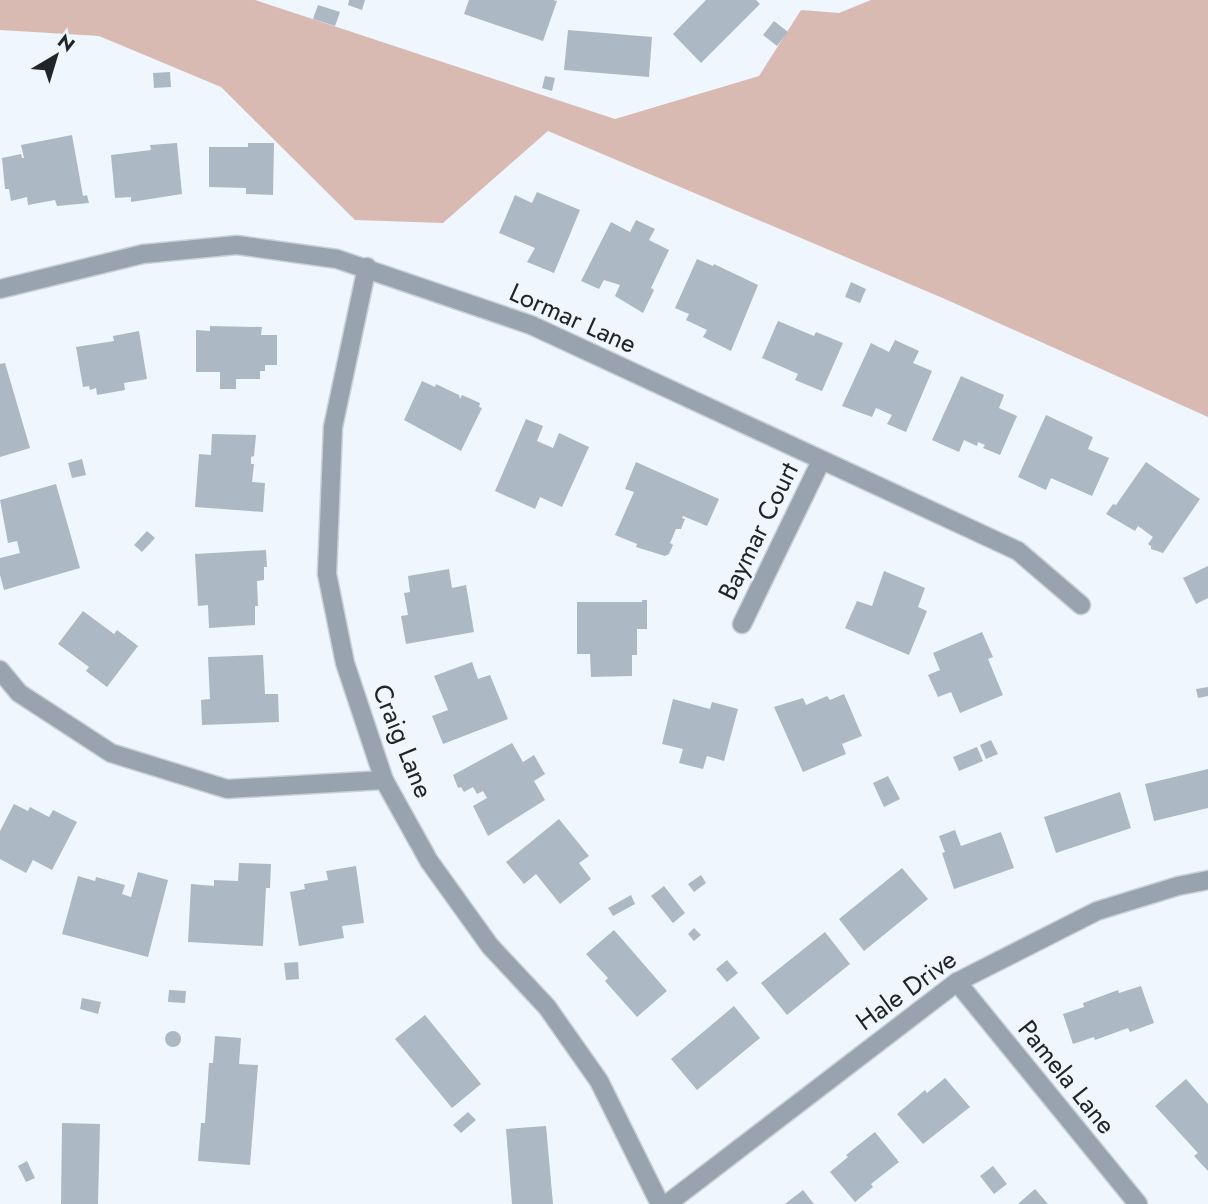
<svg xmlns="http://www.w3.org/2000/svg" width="1208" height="1204" font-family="Jost,sans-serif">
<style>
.green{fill:#d9bab3}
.building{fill:#adb8c5}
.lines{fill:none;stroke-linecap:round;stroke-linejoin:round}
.minor-casing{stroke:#cad0d8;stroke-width:21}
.minor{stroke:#99a3b0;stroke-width:18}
.labels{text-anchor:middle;stroke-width:5;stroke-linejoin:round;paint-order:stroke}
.street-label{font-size:26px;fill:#21252a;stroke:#eff6fe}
</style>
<rect width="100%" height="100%" fill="#eff6fe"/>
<path class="green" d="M0,0H255L615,119L759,76L801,10L839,13L871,0H1208V417L945,299L548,131L443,223L355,220L221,87L99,36L0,30Z"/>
<g class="building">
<path d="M349,0H365L362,10L348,5Z"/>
<path d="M469,0H553L557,1L543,41L464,14Z"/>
<path d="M706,0H756L760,4L701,63L673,34Z"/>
<path d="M318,5L340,12L335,26L313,19Z"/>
<path d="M774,21L788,32L777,46L763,35Z"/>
<path d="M568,30L652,37L649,77L564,70Z"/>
<path d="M170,72L171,87L154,88L153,73Z"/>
<path d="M545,76L555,78L552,91L542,88Z"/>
<path d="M72,135L83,196L87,195L89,203L57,206L55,200L28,205L27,197L11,201L9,189H5L2,158L21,154L22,158H24L21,145Z"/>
<path d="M177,143L182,194L131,202V197L115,198L111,155L151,150L150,145Z"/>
<path d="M248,143H274L273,195L246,194V188L209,187V147H248Z"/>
<path d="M537,192L580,210L554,273L527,262L535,248L499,233L515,195L532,203Z"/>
<path d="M636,220L655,229L649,240L669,250L651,288L654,290L643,313L615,296L620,285L604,280L599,289L581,281L611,222L630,232Z"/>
<path d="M697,259L713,266L714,264L758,285L731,351L703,337L707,330L686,320L689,314L675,308Z"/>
<path d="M851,282L866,289L860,303L845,297Z"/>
<path d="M778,321L814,336L816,332L843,343L822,391L795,380L798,374L762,358Z"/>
<path d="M210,326L262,327L261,335H277V365H265V371H260V379H236V389H220V372H196V330L210,331Z"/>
<path d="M139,331L147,379L124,383L125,390L97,395L96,388L90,390L89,386L83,387L76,347L114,341L113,336Z"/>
<path d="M895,340L919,351L913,363L932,371L906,432L887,424L892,415L876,408L872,417L842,406L871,343L889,352Z"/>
<path d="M5,363L30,448L0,457V364Z"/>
<path d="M961,376L1004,395L999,408L1017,416L1000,455L983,448L985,445L978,442L977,446L964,440L959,452L932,440Z"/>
<path d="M422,381L435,387L436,384L459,395L460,399L462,395L480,403L479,407L482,408L461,451L404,420Z"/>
<path d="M1046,415L1093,437L1088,449L1109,458L1092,496L1051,478L1046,490L1018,477Z"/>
<path d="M526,419L543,426L537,441L553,448L559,433L589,447L562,507L540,497L535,509L495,491Z"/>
<path d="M212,434L256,435L254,456L251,457V464H254L252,482L265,483L263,512L195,507L199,454L211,455Z"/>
<path d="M82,459L86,475L72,478L68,463Z"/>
<path d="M636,462L719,499L707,526L683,516L682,518L685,519L681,529H676L670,543L673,545L669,554L665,556L636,547L637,544L615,535L634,492L625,489Z"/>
<path d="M1146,462L1200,499L1163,553L1151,549V546L1148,544L1153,537L1138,526L1135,531L1106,514L1113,504L1116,505Z"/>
<path d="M56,484L80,568L4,590L0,575V558L20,553L17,541L8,543L0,500Z"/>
<path d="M147,531L155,538L142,552L134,545Z"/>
<path d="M266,550L267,567H264V580L257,581L258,606H255V625L209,628L208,605L198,606L195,554Z"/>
<path d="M1208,566V598L1196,604L1183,578Z"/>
<path d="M449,569L452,588L466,585L474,632L406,644L401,616L408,615L404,593L410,592L408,576Z"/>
<path d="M884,571L925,588L918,607L927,611L909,655L845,628L857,601L872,606Z"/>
<path d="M642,600H647V629H637V655H632V676L591,677L590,654H577V602H642Z"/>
<path d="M83,611L114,634L117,630L138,646L107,687L86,671L89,667L58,644Z"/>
<path d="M982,632L993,657L988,659L1003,695L960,713L951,692L938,697L928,675L940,670L933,653Z"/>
<path d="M263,655L265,694H278L279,722L202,725L201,700L210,699L208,657Z"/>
<path d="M472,662L478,679L490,675L508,719L443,744L432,716L448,710L434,676Z"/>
<path d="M1208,687V696L1198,698L1196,689Z"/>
<path d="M844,694L862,736L842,744L846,754L803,772L774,707L803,698L806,705L827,696L830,700Z"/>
<path d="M673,699L710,709L712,702L738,709L724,761L707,756L703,769L679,763L683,749L662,744Z"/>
<path d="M991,740L998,754L986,759L980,745Z"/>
<path d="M512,743L523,762L534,755L545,774L534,781L545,800L488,836L473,806L487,798L483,791L477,794L473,787L464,792L461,787L458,788L453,775Z"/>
<path d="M977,747L983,761L959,771L953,757Z"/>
<path d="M1208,769V808L1154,821L1145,784Z"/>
<path d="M888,776L900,799L884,807L873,783Z"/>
<path d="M1120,792L1131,828L1056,853L1044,817Z"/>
<path d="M14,804L28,811L30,807L49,817L53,810L77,822L52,870L33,860L26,873L0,859V831Z"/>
<path d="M559,819L589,856L579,863L591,879L560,904L536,874L524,884L506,862Z"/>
<path d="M955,830L961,846L1001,832L1014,868L954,889L942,853L945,852L939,836Z"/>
<path d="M239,863L271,864L270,888H266L263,946L188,942L191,884L214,886V880L238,881Z"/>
<path d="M356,866L364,923L342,926L344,938L299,946L290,892L305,889L304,884L328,880L326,871Z"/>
<path d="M902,868L928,899L864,951L839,919Z"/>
<path d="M138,872L168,880L148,957L62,934L78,876L95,881L96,877L125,885L122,894L131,897Z"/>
<path d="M701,875L706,883L694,892L688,884Z"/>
<path d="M664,886L685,913L673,923L651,896Z"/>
<path d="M631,895L635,904L613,916L608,908Z"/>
<path d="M694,928L701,935L694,941L688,934Z"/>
<path d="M614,930L667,991L637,1017L605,981L608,978L586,954Z"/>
<path d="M825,932L850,964L787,1015L761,983Z"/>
<path d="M727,960L738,973L727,982L716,969Z"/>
<path d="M298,962L299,979L286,980L284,963Z"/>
<path d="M1141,986L1154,1023L1130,1032L1128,1028L1095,1040L1094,1037L1073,1044L1063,1014L1084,1007L1083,1003L1118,990L1119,993Z"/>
<path d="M169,990L186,991L185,1003L168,1002Z"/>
<path d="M82,998L101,1002L98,1014L80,1009Z"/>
<path d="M734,1006L760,1038L697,1090L671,1059Z"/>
<path d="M425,1015L481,1084L452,1108L395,1039Z"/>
<circle cx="173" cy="1039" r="8"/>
<path d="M215,1036L241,1038L239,1064L258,1065L250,1165L198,1161L201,1123H205L209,1063H213Z"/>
<path d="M945,1078L970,1107L923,1144L897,1114L925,1090L927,1093Z"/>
<path d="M1186,1079L1208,1104V1171L1194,1156L1198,1153L1155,1106Z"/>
<path d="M468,1112L476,1120L461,1133L453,1125Z"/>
<path d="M62,1123L100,1124L98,1204H61Z"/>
<path d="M546,1126L553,1204H512L506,1129Z"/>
<path d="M875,1132L899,1162L871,1184L873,1187L855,1202L830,1172L848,1157L846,1155Z"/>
<path d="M27,1161L35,1178L26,1182L18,1166Z"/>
<path d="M993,1166L1007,1184L994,1194L980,1176Z"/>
<path d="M1035,1189L1048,1204H1018Z"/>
<path d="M803,1190L814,1204H785Z"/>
</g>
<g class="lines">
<g class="minor-casing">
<g id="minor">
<path d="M367,267L333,427L327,574L345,663L384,780L429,861L490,946L547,1007L599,1081L660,1204"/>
<path d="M0,289L143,254L237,245L337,259L531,325L1018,551L1081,605"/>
<path d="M742,624L821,461"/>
<path d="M0,670L19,693L111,753L227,789L384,780"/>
<path d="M957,982L1138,1204"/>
<path d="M667,1204L957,982L1097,911L1178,886L1208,880"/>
</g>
</g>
<use href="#minor" class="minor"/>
</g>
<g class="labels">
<g class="street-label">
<text transform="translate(573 318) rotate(24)" y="9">Lormar Lane</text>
<text transform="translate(758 531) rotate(-64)" y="9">Baymar Court</text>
<text transform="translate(403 741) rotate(68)" y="9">Craig Lane</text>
<text transform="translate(906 990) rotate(-36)" y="9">Hale Drive</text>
<text transform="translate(1067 1077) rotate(51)" y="9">Pamela Lane</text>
</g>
</g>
<g transform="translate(56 56) rotate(38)" stroke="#eff6fe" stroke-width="5" paint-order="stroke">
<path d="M0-5L12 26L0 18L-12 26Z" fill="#21252a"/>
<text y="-10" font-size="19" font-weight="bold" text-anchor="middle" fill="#21252a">N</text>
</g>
</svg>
